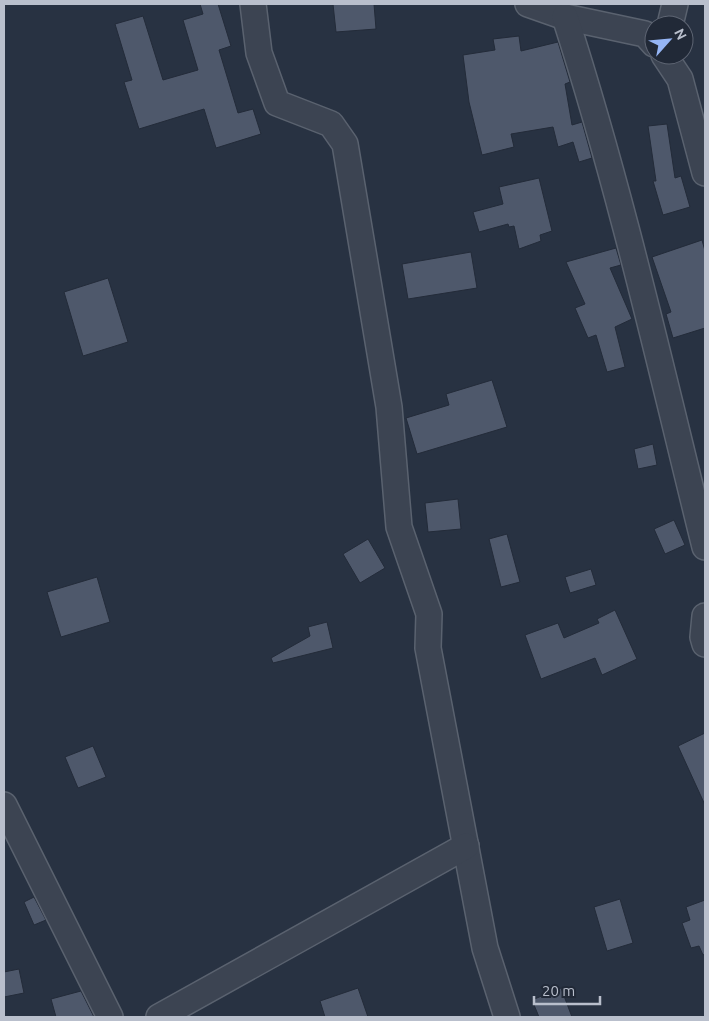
<svg xmlns="http://www.w3.org/2000/svg" width="709" height="1021" font-family="Ubuntu,sans-serif">
<style>
.building{fill:#4e586b;stroke:#232b39}
.lines{fill:none;stroke-linecap:round;stroke-linejoin:round}
.street-casing{stroke:#5a626f;stroke-width:28}
.street{stroke:#3c4452;stroke-width:25}
</style>
<rect width="100%" height="100%" fill="#283242"/>
<g class="building">
<path d="M200,4H218L231,46L219,50L238,113L253,109L261,134L216,148L204,109L139,129L124,82L132,80L115,24L143,16L163,80L198,70L183,20L203,14Z"/>
<path d="M333,4H374L376,29L336,32Z"/>
<path d="M519,36L521,51L558,42L570,82L565,84L572,125L582,122L592,158L579,162L573,142L558,147L553,127L511,134L514,147L482,155L469,102L463,55L495,50L493,39Z"/>
<path d="M667,124L675,178L681,176L690,207L663,215L653,181H656L648,126Z"/>
<path d="M539,178L552,231L540,235L541,241L519,249L514,226L509,227L508,224L479,232L473,212L503,204L499,187Z"/>
<path d="M702,240L705,251V328L673,338L666,314L671,312L652,257Z"/>
<path d="M616,248L621,265L610,268L632,319L615,327L625,367L607,372L596,335L588,338L575,308L585,304L566,262Z"/>
<path d="M471,252L477,288L408,299L402,264Z"/>
<path d="M108,278L128,342L83,356L64,292Z"/>
<path d="M492,380L507,427L417,454L406,418L449,405L446,394Z"/>
<path d="M653,444L657,465L638,469L634,449Z"/>
<path d="M458,499L461,529L428,532L425,503Z"/>
<path d="M674,520L685,545L665,554L654,529Z"/>
<path d="M507,534L520,582L501,587L489,539Z"/>
<path d="M368,539L385,568L360,583L343,554Z"/>
<path d="M591,569L596,585L570,593L565,577Z"/>
<path d="M97,577L110,622L61,637L47,592Z"/>
<path d="M615,610L637,659L602,675L595,658L541,679L525,635L558,623L564,638L599,623L597,619Z"/>
<path d="M327,622L333,648L273,663L271,658L310,636L308,627Z"/>
<path d="M705,733V805L678,746Z"/>
<path d="M93,746L106,777L78,788L65,757Z"/>
<path d="M34,897L46,920L34,925L24,902Z"/>
<path d="M620,899L633,943L607,951L594,907Z"/>
<path d="M705,900V954L703,955L699,946L691,948L682,923L690,920L686,907Z"/>
<path d="M19,969L24,993L4,997V972Z"/>
<path d="M358,988L368,1017H325L320,1001Z"/>
<path d="M561,988L572,1017H539L532,1000Z"/>
<path d="M81,991L94,1017H56L51,999Z"/>
</g>
<g class="lines">
<g class="street-casing">
<g id="street">
<path d="M253,4L259,53L277,103L331,124L345,144L389,407L399,527L429,614L428,648L485,948L507,1017"/>
<path d="M528,4L565,17L645,34L654,44"/>
<path d="M565,17C621,191 661,369 705,547"/>
<path d="M670,25L675,4"/>
<path d="M664,55L680,79L705,173"/>
<path d="M705,616L703,637L705,644"/>
<path d="M4,805L110,1017"/>
<path d="M159,1017L466,846"/>
</g>
</g>
<use href="#street" class="street"/>
</g>
<rect width="709" height="1021" fill="none" stroke="#b9bfcc" stroke-width="10"/>
<g transform="translate(669 40) rotate(63)"><circle r="24" fill="#212937" stroke="#5e6573"/>
<path d="M0-4L9 19L0 12L-9 19Z" fill="#95b5f5"/>
<text y="-8" font-size="14" font-weight="bold" text-anchor="middle" fill="#b9bfcc">N</text>
</g>
<path d="M534 996v8h66v-8" fill="none" stroke="#b9bfcc" stroke-width="2.5"/>
<text x="542" y="996" font-size="15" fill="#b9bfcc" stroke="#212937" stroke-width="4" paint-order="stroke">20 m</text>
</svg>
